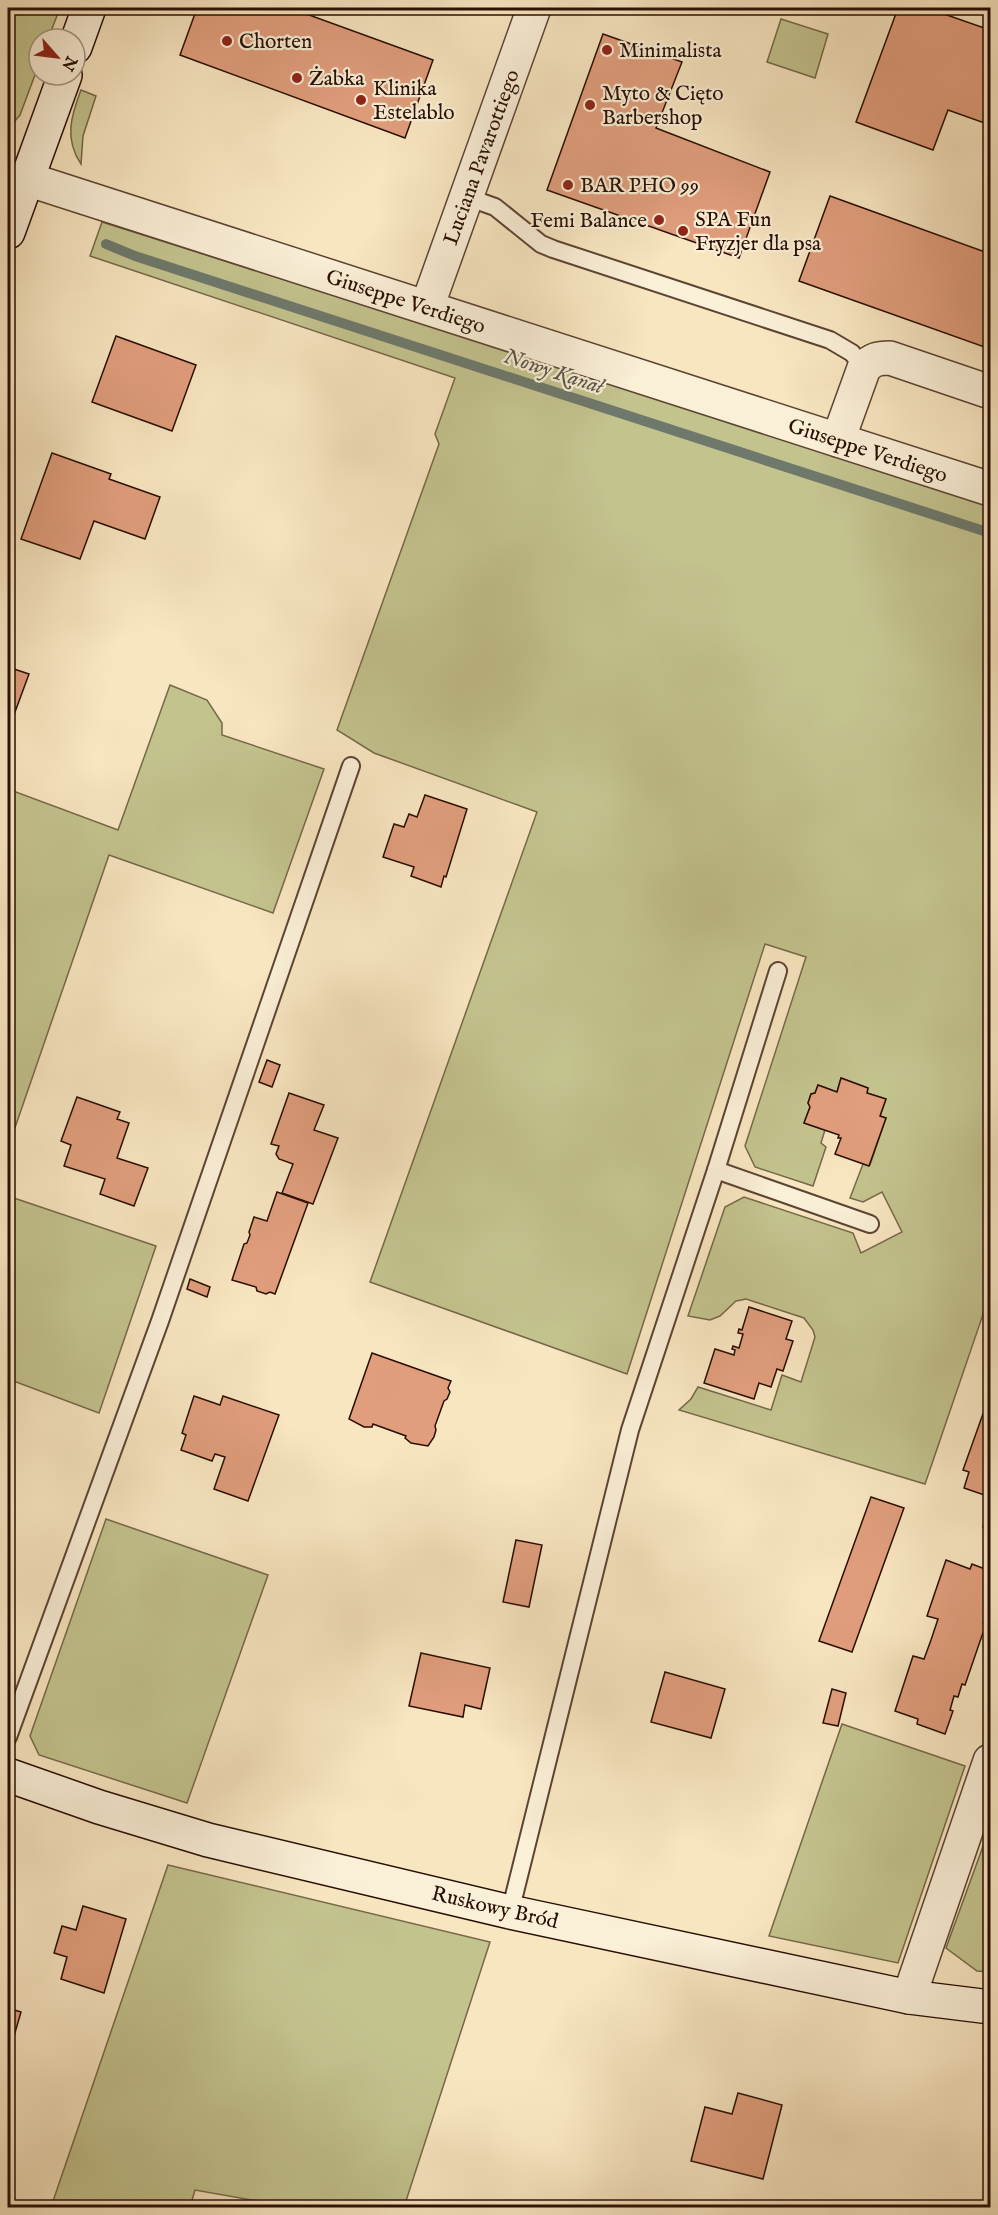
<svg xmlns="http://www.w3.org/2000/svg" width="998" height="2215" font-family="'IM FELL English',serif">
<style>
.green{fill:#c3c38e;stroke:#766848;stroke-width:1.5}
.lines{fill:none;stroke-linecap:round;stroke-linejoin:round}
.stream{stroke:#6e796c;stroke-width:10}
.building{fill:#e19e7d;stroke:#280e03;stroke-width:1.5}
.lane-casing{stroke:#5c4432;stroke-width:20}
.street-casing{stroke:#5c4432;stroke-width:36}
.secondary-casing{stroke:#280e03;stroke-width:36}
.lane{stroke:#faefd7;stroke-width:16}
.street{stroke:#faefd7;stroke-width:33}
.secondary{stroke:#faefd7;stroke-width:33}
.poi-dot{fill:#8f2418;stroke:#faefd7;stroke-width:2}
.labels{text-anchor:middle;stroke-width:4.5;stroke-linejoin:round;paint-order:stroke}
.poi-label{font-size:21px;fill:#280e03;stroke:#faefd7;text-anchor:start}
.street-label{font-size:21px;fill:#280e03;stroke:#faefd7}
.water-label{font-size:22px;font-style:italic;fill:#575549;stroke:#faefd7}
</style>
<rect width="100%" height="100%" fill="#f8e6c1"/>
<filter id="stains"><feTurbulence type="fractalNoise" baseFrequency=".00333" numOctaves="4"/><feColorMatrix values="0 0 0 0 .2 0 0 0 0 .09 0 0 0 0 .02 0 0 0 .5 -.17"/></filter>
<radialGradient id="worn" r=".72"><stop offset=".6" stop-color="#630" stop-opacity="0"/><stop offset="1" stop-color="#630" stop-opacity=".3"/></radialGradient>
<g class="green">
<path d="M8,8H60L48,39H39V64L20,115L8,129Z"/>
<path d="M781,19L828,34L815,78L767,62Z"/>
<path d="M81,90L96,96L83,136L81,164C64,139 71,116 81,90Z"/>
<path d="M102,222L990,504V1294L925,1484L679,1410L691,1399L698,1387L771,1410L782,1375L801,1382L815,1337L813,1330L804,1318L746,1299L736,1301L720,1316L710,1320L688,1316L725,1207L744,1197L853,1233L861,1253L902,1232L882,1192L863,1202L850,1198L863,1164L870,1165L886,1118L880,1116L886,1099L867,1093L868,1088L841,1078L837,1092L818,1085L815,1093L811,1094L808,1103L810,1107L804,1123L825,1130L821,1143L826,1147L813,1186L755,1167L745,1146L806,957L765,944L627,1374L370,1282L537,812L374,753L337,730L439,444L435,434L455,378L90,256Z"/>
<path d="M170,685L207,700L222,723V735L324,769L273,913L109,855L8,1148V789L118,830Z"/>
<path d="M8,1196L156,1246L99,1413L8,1379Z"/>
<path d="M106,1519L268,1575L187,1803L39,1755L30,1736Z"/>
<path d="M842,1724L965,1766L898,1963L769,1936Z"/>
<path d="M990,1827V1972L977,1971L946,1948Z"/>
<path d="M168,1865L490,1942L404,2207H292L195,2190L190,2207H51Z"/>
</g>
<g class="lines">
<path class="stream" d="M106,244L135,256L990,533"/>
</g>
<g class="building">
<path d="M197,8H290L433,60L405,138L180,55Z"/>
<path d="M898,8H927L990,30V125L948,110L933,150L856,122Z"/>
<path d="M603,34L682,62L656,128L770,172L739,258L547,190Z"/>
<path d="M830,196L985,252L990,235V349L799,281Z"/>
<path d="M116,336L196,365L172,431L92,402Z"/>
<path d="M52,453L111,474L109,479L160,497L145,539L94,521L80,559L21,539Z"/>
<path d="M8,667L29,674L8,731Z"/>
<path d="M425,795L467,809L446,877L444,876L441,887L411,876L414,867L383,857L394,824L404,827L409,814L417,817Z"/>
<path d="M267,1060L280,1065L272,1087L259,1082Z"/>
<path d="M841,1078L868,1088L867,1093L886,1099L880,1116L886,1118L869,1166L835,1154L841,1138H838L839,1135L804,1123L810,1107L808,1103L811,1094L815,1093L818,1085L837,1092Z"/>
<path d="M289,1093L324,1105L314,1130L338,1138L313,1204L282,1193L293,1164L279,1159L276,1154L279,1146L271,1144Z"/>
<path d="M77,1097L120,1112L117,1119L129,1123L117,1158L148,1168L134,1206L100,1194L105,1179L64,1166L71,1145L61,1141Z"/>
<path d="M277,1192L308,1203L275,1294L270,1292L266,1294L257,1291L256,1287L232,1280L244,1244L247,1243L250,1235L249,1232L254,1217L267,1221Z"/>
<path d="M190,1279L210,1287L207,1297L187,1289Z"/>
<path d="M749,1307L792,1321L786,1339L793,1341L783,1371L777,1369L771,1387L759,1383L754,1399L704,1383L715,1349L734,1355L735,1350L732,1349L733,1346L739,1348L743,1334L738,1333L739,1329L742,1330Z"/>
<path d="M372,1353L451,1381L448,1388L450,1392L447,1399L444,1401L435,1426L436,1430L434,1437L428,1446L411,1443L405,1438L406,1436L373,1424L372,1427H364L349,1419Z"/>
<path d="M194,1396L220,1405L223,1396L279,1415L248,1501L214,1489L225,1457L215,1454L212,1461L181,1450L186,1435L182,1433Z"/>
<path d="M984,1411L990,1413V1411V1497L964,1488L969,1472L963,1470Z"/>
<path d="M871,1497L904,1508L852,1652L819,1641Z"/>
<path d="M990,1503V1530L983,1527Z"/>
<path d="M516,1540L542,1545L529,1607L503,1602Z"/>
<path d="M946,1560L970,1569L972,1564L990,1571V1597L989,1596L984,1610L987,1611L983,1623L986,1624L965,1685L962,1684L958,1697L954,1696L950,1710L953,1711L945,1734L917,1724L918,1719L895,1711L913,1656L924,1659L931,1640L938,1619L927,1616Z"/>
<path d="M421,1653L490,1668L481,1709L465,1705L463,1717L409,1706Z"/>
<path d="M665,1672L725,1689L711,1738L651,1722Z"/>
<path d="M832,1689L846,1693L838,1726L823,1723Z"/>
<path d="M83,1906L126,1919L104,1993L61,1979L67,1957L54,1953L62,1926L76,1930Z"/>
<path d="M8,2008L21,2012L12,2043L8,2042Z"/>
<path d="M738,2093L782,2105L763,2179L691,2161L705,2107L732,2114Z"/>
</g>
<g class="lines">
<g class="lane-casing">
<g id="lane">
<path d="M467,197L495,207L541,244L553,249L830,340L852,353L864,368"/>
<path d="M716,1170L870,1224"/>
<path d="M8,1737L160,1321L351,766"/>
<path d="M510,1912L630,1430L716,1170L778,971"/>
</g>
</g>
<g class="street-casing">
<g id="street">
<path d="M27,179L990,489"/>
<path d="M427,307L534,8"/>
<path d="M838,440L864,368C873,359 878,358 890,358L990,392"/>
<path d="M909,1997L990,1761"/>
</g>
</g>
<g class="secondary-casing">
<g id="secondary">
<path d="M75,47L89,8"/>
<path d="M8,232L65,75"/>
<path d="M8,1775L99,1807L208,1840L510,1912L909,1997L990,2007"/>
</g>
</g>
<use href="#lane" class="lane"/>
<use href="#street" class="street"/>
<use href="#secondary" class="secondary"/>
</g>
<g class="poi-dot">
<circle cx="227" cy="41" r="6"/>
<circle cx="607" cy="50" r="6"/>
<circle cx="297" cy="78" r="6"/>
<circle cx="361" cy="100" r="6"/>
<circle cx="590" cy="105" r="6"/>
<circle cx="568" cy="185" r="6"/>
<circle cx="659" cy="220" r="6"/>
<circle cx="683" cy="231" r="6"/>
</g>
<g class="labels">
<g class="poi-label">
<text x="239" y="48">Chorten</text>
<text x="619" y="57">Minimalista</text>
<text x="309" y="85">Żabka</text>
<text x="373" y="95">Klinika<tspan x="373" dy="24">Estelablo</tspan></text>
<text x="602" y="100">Myto &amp; Cięto<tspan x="602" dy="24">Barbershop</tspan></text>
<text x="580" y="192">BAR PHO 99</text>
<text x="695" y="226">SPA Fun<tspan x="695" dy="24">Fryzjer dla psa</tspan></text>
<text x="647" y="227" text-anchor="end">Femi Balance</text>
</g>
<g class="street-label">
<text transform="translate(481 157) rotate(-70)" y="7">Luciana Pavarottiego</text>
<text transform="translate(406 301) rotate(18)" y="7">Giuseppe Verdiego</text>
<text transform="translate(868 450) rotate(18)" y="7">Giuseppe Verdiego</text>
<text transform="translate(495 1907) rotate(13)" y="7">Ruskowy Bród</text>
</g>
<g class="water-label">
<text transform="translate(554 370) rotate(18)" y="8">Nowy Kanał</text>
</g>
</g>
<rect width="998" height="2215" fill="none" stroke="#f8e6c1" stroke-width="30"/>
<rect x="9" y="9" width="980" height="2197" fill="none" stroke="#280e03" stroke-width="3"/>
<rect x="15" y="15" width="968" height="2185" fill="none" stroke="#280e03" stroke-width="1.5"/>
<g transform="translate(57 57) rotate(118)"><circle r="28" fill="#faefd7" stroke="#a69582" stroke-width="1.5"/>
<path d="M0-4.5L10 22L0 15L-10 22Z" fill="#8f2418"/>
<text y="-9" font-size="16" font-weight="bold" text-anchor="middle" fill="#280e03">N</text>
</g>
<rect width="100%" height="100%" filter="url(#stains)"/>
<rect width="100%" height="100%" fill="url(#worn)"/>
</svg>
